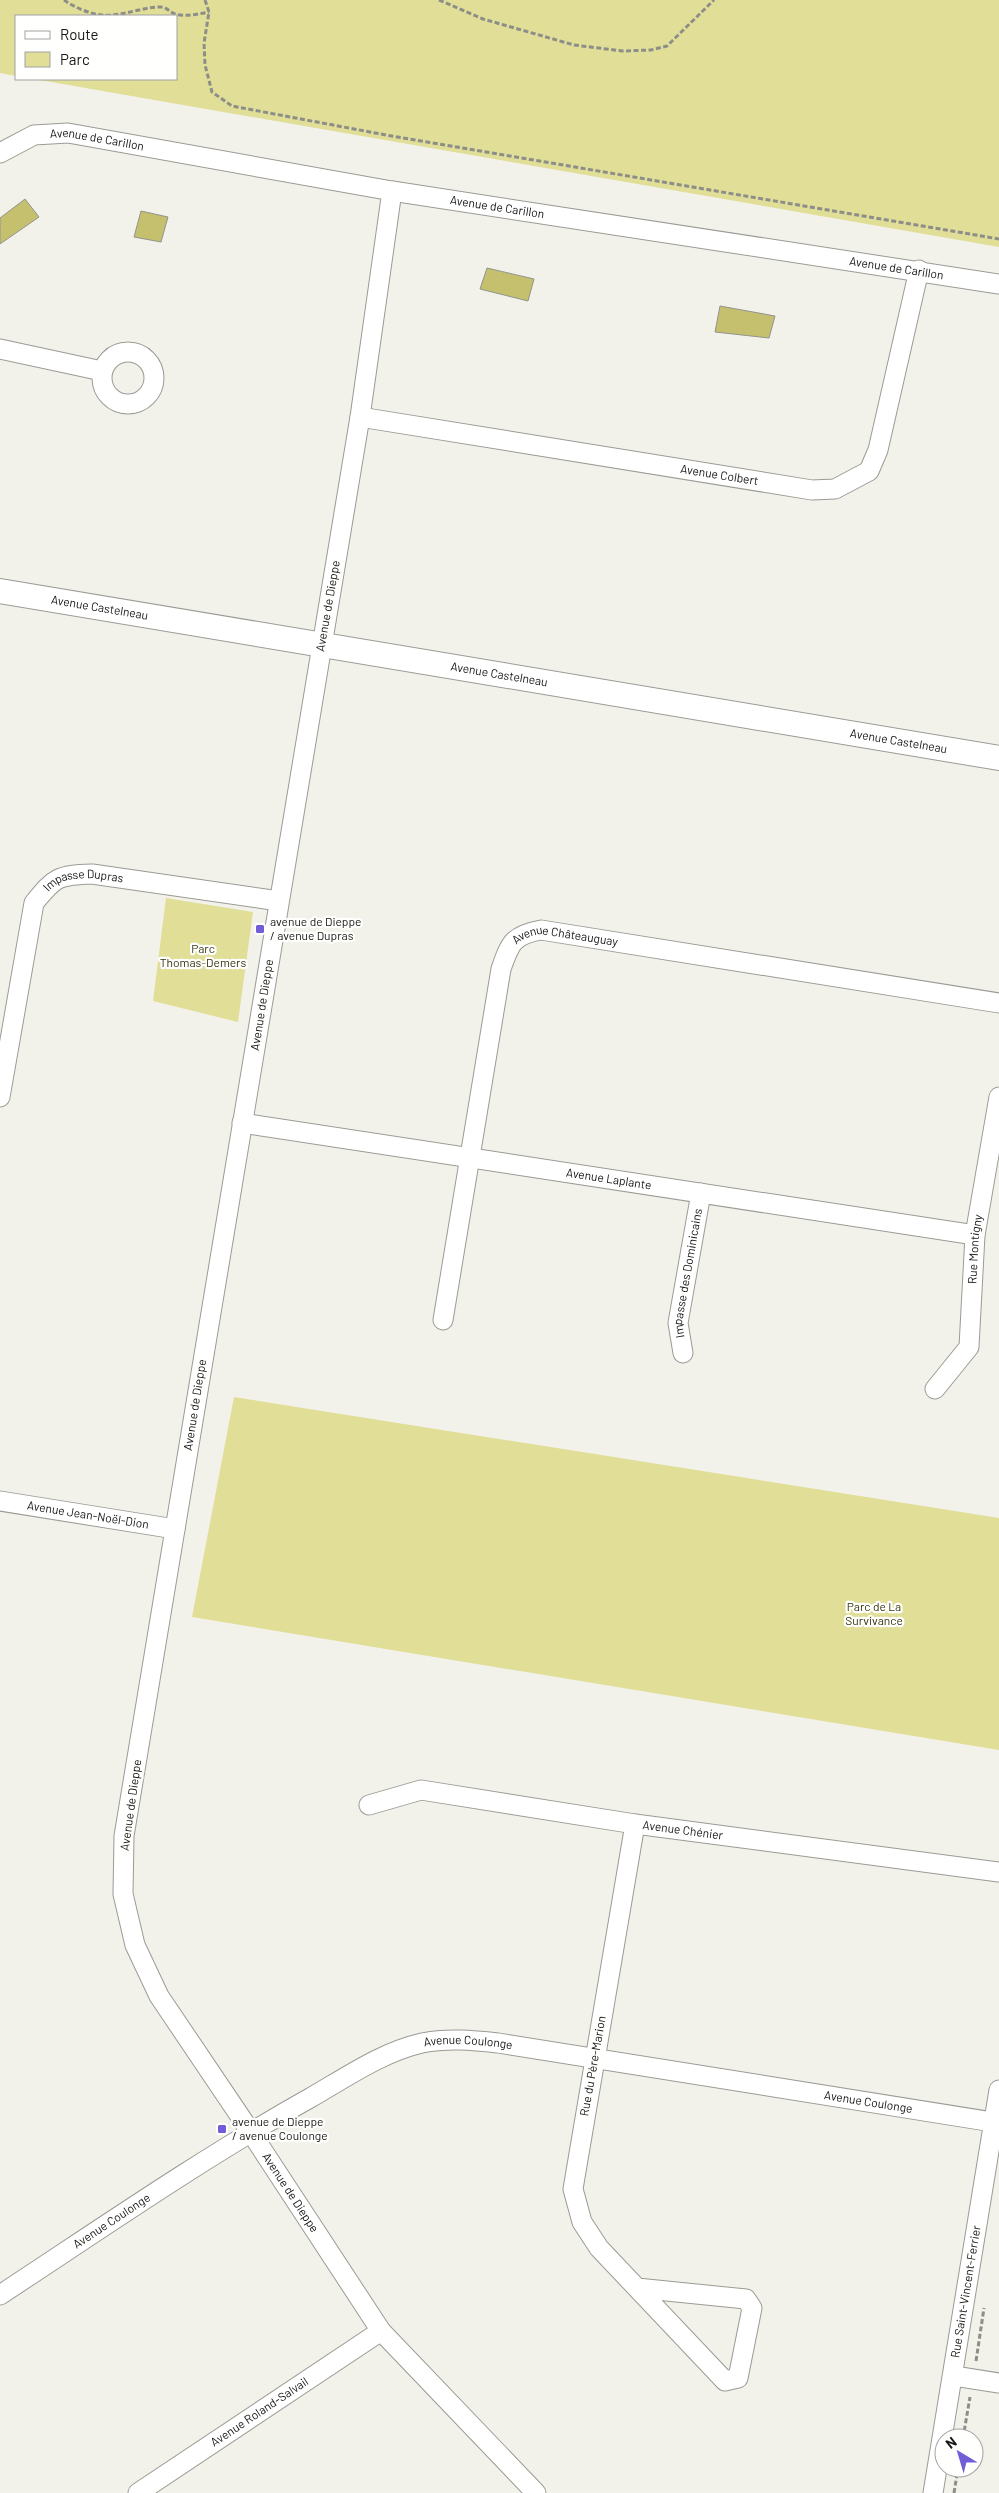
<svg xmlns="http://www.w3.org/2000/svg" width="999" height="2493" font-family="Barlow,sans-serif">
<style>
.green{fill:#e1de98}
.building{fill:#c4c06e;stroke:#93938d}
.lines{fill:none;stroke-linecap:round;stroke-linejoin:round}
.minor-casing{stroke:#9b9b95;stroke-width:21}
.tertiary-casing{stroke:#9b9b95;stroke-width:26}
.path{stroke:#8e8e89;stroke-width:3;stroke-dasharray:5 2.5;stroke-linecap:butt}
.minor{stroke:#fff;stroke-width:19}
.tertiary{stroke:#fff;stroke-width:24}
.poi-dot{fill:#705dd7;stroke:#fffffe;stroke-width:2}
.labels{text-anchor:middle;stroke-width:4.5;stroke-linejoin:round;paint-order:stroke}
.street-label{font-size:12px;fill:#171715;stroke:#fffffe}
.poi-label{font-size:12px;fill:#171715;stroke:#fffffe;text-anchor:start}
.park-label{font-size:12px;fill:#35330f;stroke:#fffffe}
</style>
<rect width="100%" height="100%" fill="#f2f2eb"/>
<g class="green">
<path d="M0,0H999V247L34,79H176V16H16V76L0,73Z"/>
<path d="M166,898L253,912L238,1022L153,1001Z"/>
<path d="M234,1397L999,1518V1750L192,1617Z"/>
</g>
<g class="building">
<path d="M25,199L39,217L0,244V218Z"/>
<path d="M141,211L168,217L161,242L134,237Z"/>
<path d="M487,268L534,279L528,301L480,289Z"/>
<path d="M720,306L775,316L769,338L715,332Z"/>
</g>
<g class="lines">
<g class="minor-casing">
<g id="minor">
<path id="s1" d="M0,153L34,135L68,133L392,191L999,284"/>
<path id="s2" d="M392,191L360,417L124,1836L123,1894L135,1945L159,1996L250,2131L381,2331L536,2493"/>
<path d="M0,349L102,371"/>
<circle cx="128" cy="378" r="26"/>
<path id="s3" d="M360,417L812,490L835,489L869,471L878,450L919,270"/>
<path id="s4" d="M0,1097L34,903C55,877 58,875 92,874L279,901"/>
<path id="s5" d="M242,1123L975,1235"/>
<path id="s6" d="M443,1320L501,969C510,943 513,935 541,930L999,1003"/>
<path id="s7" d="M683,1353L678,1323L701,1193"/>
<path id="s8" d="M935,1389L969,1347L975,1235L999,1097"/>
<path id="s9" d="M0,1501L175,1529"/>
<path id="s10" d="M369,1805L421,1790L635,1824L999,1872"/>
<path d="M635,1824L573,2189L582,2222L599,2248L725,2381L738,2378L752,2308L746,2299L637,2288"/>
<path id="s11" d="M0,2295C102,2228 203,2158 310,2098C345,2078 382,2052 422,2043C447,2038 472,2040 498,2043L999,2123"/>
<path d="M954,2376L999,2383"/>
<path id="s12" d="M138,2493L381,2331"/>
<path id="s13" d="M933,2493L999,2090"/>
</g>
</g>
<g class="tertiary-casing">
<g id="tertiary">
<path id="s14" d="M0,591L999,758"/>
</g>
</g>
<g class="path">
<path d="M64,0C77,9 96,17 112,15C128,14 144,7 161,7C167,7 169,12 175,14C185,17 199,14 209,12"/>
<path d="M205,0L209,12L204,43L205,65L212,92L232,106L386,135L999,239"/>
<path d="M439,0L483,19L574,45L623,51L651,50L667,46L714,0"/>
<path d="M976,2361L984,2308"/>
<path d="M963,2438L970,2397"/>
<path d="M954,2493L958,2468"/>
</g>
<use href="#minor" class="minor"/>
<use href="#tertiary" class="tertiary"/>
</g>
<g class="poi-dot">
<rect x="255" y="924" width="10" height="10" rx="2.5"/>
<rect x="217" y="2124" width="10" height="10" rx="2.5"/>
</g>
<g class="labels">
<g class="street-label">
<text dy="4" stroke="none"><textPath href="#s1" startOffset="102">Avenue de Carillon</textPath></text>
<text dy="4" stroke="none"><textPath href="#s1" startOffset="508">Avenue de Carillon</textPath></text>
<text dy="4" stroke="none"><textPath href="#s1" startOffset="912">Avenue de Carillon</textPath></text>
<text dy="4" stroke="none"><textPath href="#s3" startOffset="364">Avenue Colbert</textPath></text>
<text transform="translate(328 606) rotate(-80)" y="4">Avenue de Dieppe</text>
<text dy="4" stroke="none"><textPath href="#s14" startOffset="101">Avenue Castelneau</textPath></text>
<text dy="4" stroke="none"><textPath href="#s14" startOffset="506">Avenue Castelneau</textPath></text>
<text dy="4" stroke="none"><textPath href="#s14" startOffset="911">Avenue Castelneau</textPath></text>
<text dy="4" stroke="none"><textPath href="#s4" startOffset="256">Impasse Dupras</textPath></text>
<text dy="4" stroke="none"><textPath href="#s6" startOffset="440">Avenue Châteauguay</textPath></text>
<text transform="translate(262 1005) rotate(-81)" y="4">Avenue de Dieppe</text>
<text dy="4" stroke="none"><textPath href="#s5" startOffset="371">Avenue Laplante</textPath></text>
<text dy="4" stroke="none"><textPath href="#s8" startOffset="152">Rue Montigny</textPath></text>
<text dy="4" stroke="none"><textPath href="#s7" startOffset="81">Impasse des Dominicains</textPath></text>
<text transform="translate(195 1405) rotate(-81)" y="4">Avenue de Dieppe</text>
<text dy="4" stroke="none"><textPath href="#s9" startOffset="89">Avenue Jean-Noël-Dion</textPath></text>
<text transform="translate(131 1805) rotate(-82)" y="4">Avenue de Dieppe</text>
<text dy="4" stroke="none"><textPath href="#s10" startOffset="319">Avenue Chénier</textPath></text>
<text dy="4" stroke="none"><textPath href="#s11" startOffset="539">Avenue Coulonge</textPath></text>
<text transform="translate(593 2066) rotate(-80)" y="4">Rue du Père-Marion</text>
<text dy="4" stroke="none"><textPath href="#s11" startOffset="944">Avenue Coulonge</textPath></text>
<text dy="4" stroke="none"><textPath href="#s2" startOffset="2070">Avenue de Dieppe</textPath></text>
<text dy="4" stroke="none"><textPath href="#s11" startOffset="134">Avenue Coulonge</textPath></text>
<text dy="4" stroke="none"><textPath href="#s13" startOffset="204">Rue Saint-Vincent-Ferrier</textPath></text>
<text dy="4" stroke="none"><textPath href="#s12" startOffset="146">Avenue Roland-Salvail</textPath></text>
</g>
<g class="poi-label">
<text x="270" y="926">avenue de Dieppe<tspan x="270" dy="14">/ avenue Dupras</tspan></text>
<text x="232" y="2126">avenue de Dieppe<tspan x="232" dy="14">/ avenue Coulonge</tspan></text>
</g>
<g class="park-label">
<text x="203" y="953">Parc<tspan x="203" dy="14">Thomas-Demers</tspan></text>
<text x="874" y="1611">Parc de La<tspan x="874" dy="14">Survivance</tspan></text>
</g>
</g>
<rect x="15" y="15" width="162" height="65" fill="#fffffe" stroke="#a2a2a1"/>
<rect x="25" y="31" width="25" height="8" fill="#ffffff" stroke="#a2a2a1"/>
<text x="60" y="40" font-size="15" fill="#171715">Route</text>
<rect x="25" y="52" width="25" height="15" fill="#e1de98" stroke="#a2a2a1"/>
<text x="60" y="65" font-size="15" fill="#171715">Parc</text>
<g transform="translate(959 2453) rotate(322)"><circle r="24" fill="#fffffe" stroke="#a2a2a1"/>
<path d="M0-4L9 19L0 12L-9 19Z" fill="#705dd7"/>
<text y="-8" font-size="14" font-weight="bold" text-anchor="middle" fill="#171715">N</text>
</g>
</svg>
